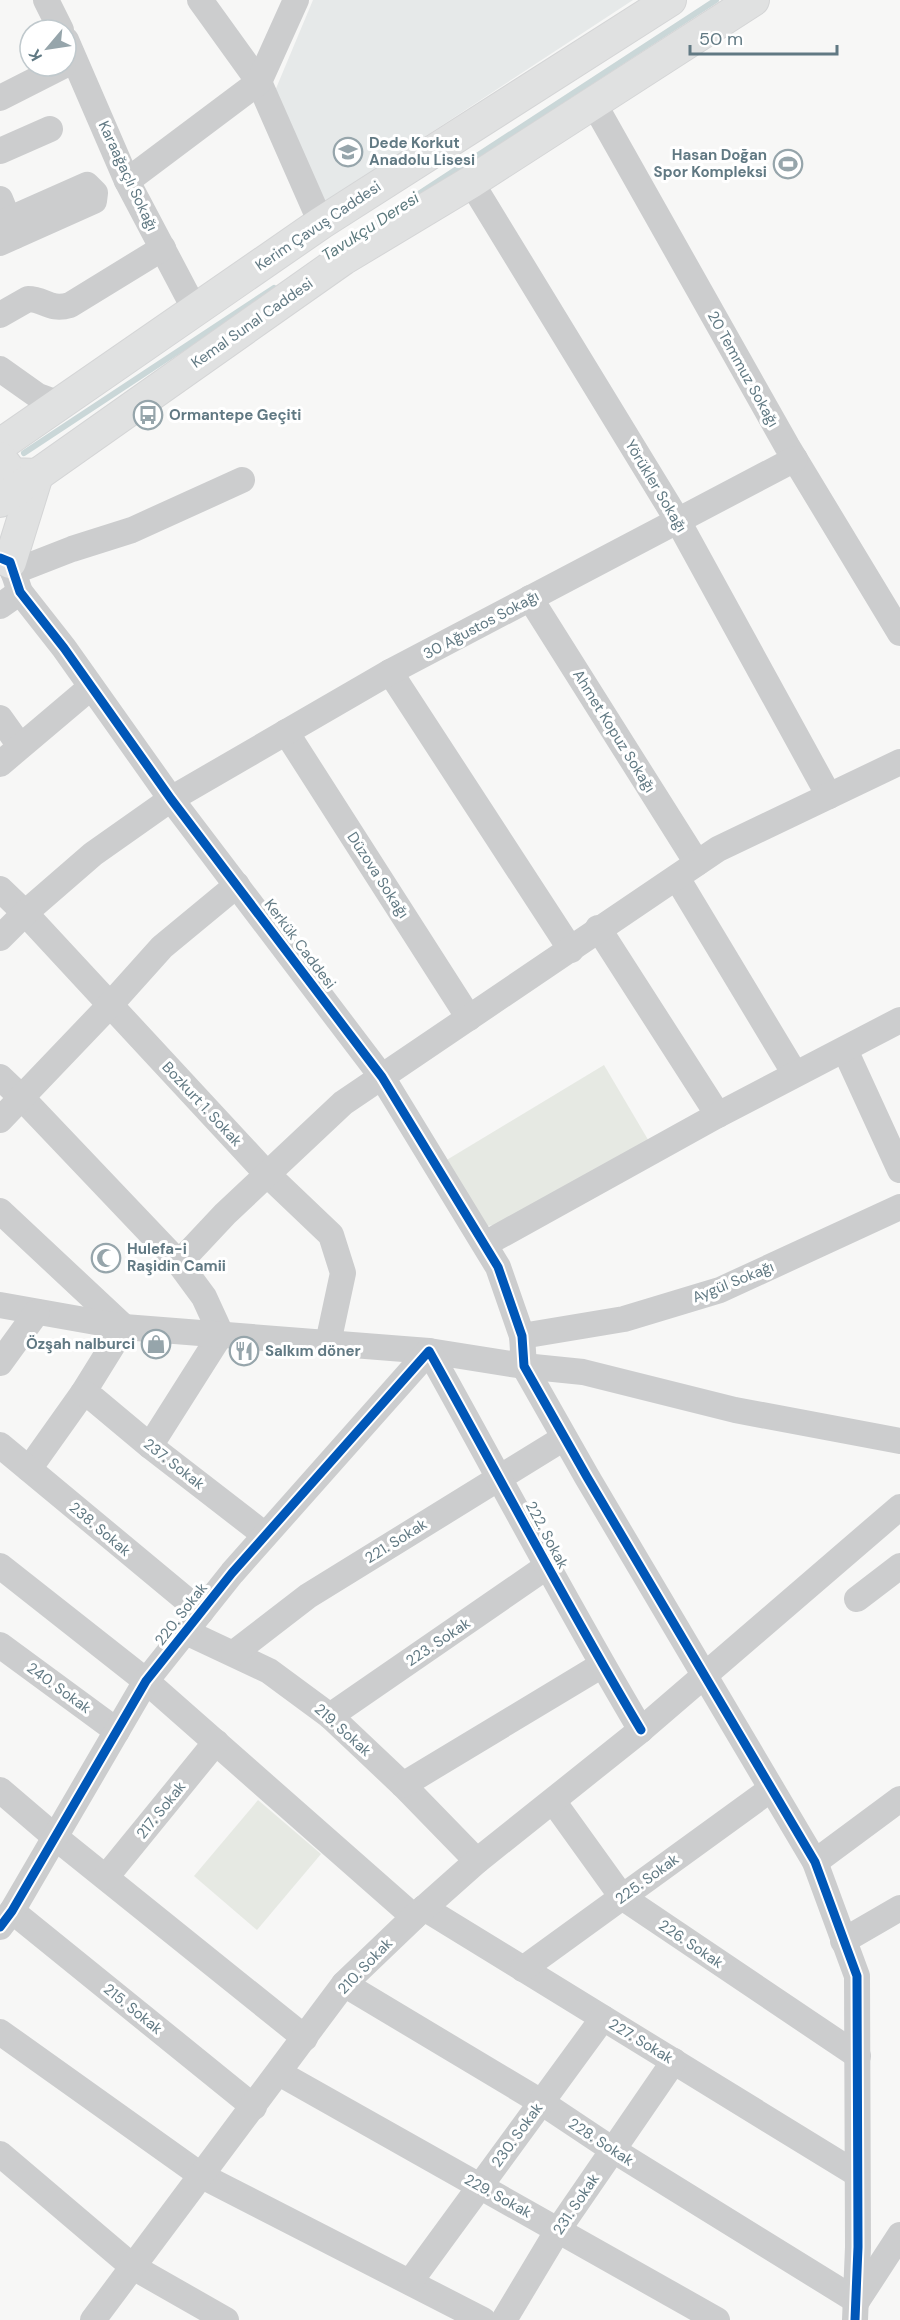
<svg xmlns="http://www.w3.org/2000/svg" width="900" height="2320" font-family="'DM Sans',sans-serif">
<style>
.built{fill:#e6e9e9}
.park{fill:#e6e9e3}
.lines{fill:none;stroke-linecap:round;stroke-linejoin:round}
.stream{stroke:#cad7d8;stroke-width:6}
.major-casing{stroke:#d4d5d6;stroke-width:34}
.minor{stroke:#cccdce;stroke-width:26}
.major{stroke:#e0e1e1;stroke-width:32}
.cycleway-casing{stroke:#fff;stroke-width:13}
.cycleway{stroke:#0057b8;stroke-width:9}
.labels{text-anchor:middle;stroke-width:6;stroke-linejoin:round;paint-order:stroke}
.poi-label{font-size:15px;font-weight:bold;fill:#617983;stroke:#fff;text-anchor:start}
.street-label{font-size:15px;fill:#617983;stroke:#fff}
.water-label{font-size:16px;font-style:italic;fill:#5b797d;stroke:#fff}
</style>
<rect width="100%" height="100%" fill="#f7f7f6"/>
<path class="built" d="M313,0H633L319,206L272,98Z"/>
<g class="park">
<path d="M604,1065L650,1143L495,1225L487,1226L445,1161Z"/>
<path d="M258,1800L321,1854L257,1930L194,1876Z"/>
</g>
<g class="lines">
<g class="stream">
<path d="M388,214L716,0"/>
<path d="M24,453L274,288"/>
</g>
<g class="major-casing">
<g id="major">
<path d="M0,445L321,223L670,0"/>
<path d="M0,458L12,474L37,475L10,562"/>
<path d="M0,501L343,259L471,182L753,0"/>
</g>
</g>
<g class="minor">
<path d="M46,0L61,30"/>
<path d="M200,0L259,82L321,223"/>
<path d="M66,40L127,181L195,310"/>
<path d="M0,98L63,66"/>
<path d="M593,102L787,446L900,633"/>
<path d="M0,151L50,129"/>
<path d="M127,181L259,82L296,0"/>
<path d="M471,182L678,521L829,796"/>
<path d="M0,199L15,236"/>
<path d="M0,243L94,201L95,193L87,185L8,220"/>
<path d="M0,315L28,299C45,299 49,311 70,305L163,248"/>
<path d="M0,369L38,396L57,403"/>
<path d="M0,558L10,562L20,592L64,648L171,799L382,1077L498,1267L522,1336L524,1366L587,1477L815,1862L857,1976L858,2247L855,2320"/>
<path d="M13,572L72,549L132,530L242,480"/>
<path d="M530,598L697,863"/>
<path d="M0,606L20,592"/>
<path d="M390,672L571,950"/>
<path d="M0,718L20,746"/>
<path d="M286,732L469,1018"/>
<path d="M0,764L91,687"/>
<path d="M677,878L795,1074"/>
<path d="M0,889L25,913L267,1174L331,1235L343,1273L328,1343"/>
<path d="M598,928L718,1115"/>
<path d="M0,938L25,913L93,854L171,799L390,672L795,459"/>
<path d="M845,1050L900,1170"/>
<path d="M0,1077L22,1098L179,1263L204,1297L221,1334L150,1446"/>
<path d="M0,1120L110,1005L162,947L237,885"/>
<path d="M0,1211L124,1327L83,1393L29,1469"/>
<path d="M485,1244L718,1115L900,1020"/>
<path d="M179,1263L225,1214L343,1103L718,849L900,762"/>
<path d="M0,1305L124,1327L429,1351L524,1366L583,1372L735,1410L900,1441"/>
<path d="M522,1336L624,1319L720,1290L900,1207"/>
<path d="M0,1363L37,1312"/>
<path d="M83,1393L95,1400L150,1446L265,1535"/>
<path d="M0,1445L201,1612"/>
<path d="M0,1566L146,1681L414,1917"/>
<path d="M857,1599L900,1566"/>
<path d="M186,1632L269,1671L330,1716L403,1785L477,1861"/>
<path d="M0,1645L117,1731"/>
<path d="M234,1653L308,1596L564,1438"/>
<path d="M330,1716L546,1567"/>
<path d="M403,1785L602,1665"/>
<path d="M0,1790L55,1837L305,2038"/>
<path d="M553,1801L622,1897L858,2056"/>
<path d="M815,1862L900,1799"/>
<path d="M106,1877L216,1742"/>
<path d="M424,1908L857,2174"/>
<path d="M12,1911L254,2107"/>
<path d="M0,1927L12,1911L146,1681L232,1573L429,1351C500,1478 567,1606 641,1730"/>
<path d="M843,1941L900,1908"/>
<path d="M523,1969L771,1789"/>
<path d="M344,1984L541,2102L613,2150L857,2301"/>
<path d="M0,2032L202,2176L483,2320"/>
<path d="M279,2073L717,2320"/>
<path d="M0,2154L133,2267L226,2320"/>
<path d="M410,2282L603,2018"/>
<path d="M857,2301L900,2235"/>
<path d="M93,2320L344,1984L414,1917L477,1861L641,1730L900,1507"/>
<path d="M504,2320L558,2230L674,2061"/>
</g>
<use href="#major" class="major"/>
<g class="cycleway-casing">
<g id="cycleway">
<path d="M0,558L10,562L20,592L64,648L171,799L382,1077L498,1267L522,1336L524,1366L587,1477L815,1862L857,1976L858,2247L855,2320"/>
<path d="M0,1927L12,1911L146,1681L232,1573L429,1351C500,1478 567,1606 641,1730"/>
</g>
</g>
<use href="#cycleway" class="cycleway"/>
</g>
<defs>
<g id="school-ring" transform="scale(1.5)"><circle r="9.5" fill="#fff" stroke="#96a5ab" stroke-width="1.5"/><path d="M0-5L7-2L0 1L-7-2ZM-4 1L0 2.5L4 1V4Q0 6-4 4Z" fill="#96a5ab"/></g>
<g id="stadium-ring" transform="scale(1.5)"><circle r="9.5" fill="#fff" stroke="#96a5ab" stroke-width="1.5"/><path d="M0-5a6.5 5 0 1 0 0 10a6.5 5 0 1 0 0-10ZM-3.5-1.8h7v3.6h-7Z" fill="#96a5ab"/></g>
<g id="bus-ring" transform="scale(1.5)"><circle r="9.5" fill="#fff" stroke="#96a5ab" stroke-width="1.5"/><path d="M-5-6H5V4H4V6H2V4H-2V6H-4V4H-5ZM-3.5-4V0h7V-4ZM-3.5 1.2v1.5H-2V1.2ZM2 1.2v1.5H3.5V1.2Z" fill="#96a5ab"/></g>
<g id="mosque-ring" transform="scale(1.5)"><circle r="9.5" fill="#fff" stroke="#96a5ab" stroke-width="1.5"/><path d="M3.5-4.9A6 6 0 1 0 3.5 4.9A5 5 0 1 1 3.5-4.9Z" fill="#96a5ab"/></g>
<g id="shop-ring" transform="scale(1.5)"><circle r="9.5" fill="#fff" stroke="#96a5ab" stroke-width="1.5"/><path d="M-5-2.5h2.3a2.7 3.5 0 0 1 5.4 0H5L5.5 6h-11ZM-1.5-2.5h3a1.5 2.3 0 0 0-3 0Z" fill="#96a5ab"/></g>
<g id="restaurant-ring" transform="scale(1.5)"><circle r="9.5" fill="#fff" stroke="#96a5ab" stroke-width="1.5"/><path d="M-5-6h1v4h1v-4h1v4h1v-4h1v5L-1.5 .5V6h-2V.5L-5-1ZM5-6V6H3V1.5H1.5Q1.5-4 5-6Z" fill="#96a5ab"/></g>
</defs>
<g fill-rule="evenodd">
<use href="#school-ring" x="348" y="152"/>
<use href="#stadium-ring" x="788" y="164"/>
<use href="#bus-ring" x="148" y="415"/>
<use href="#mosque-ring" x="106" y="1258"/>
<use href="#shop-ring" x="156" y="1344"/>
<use href="#restaurant-ring" x="244" y="1351"/>
</g>
<g class="labels">
<g class="poi-label">
<text x="369" y="148">Dede Korkut<tspan x="369" dy="17">Anadolu Lisesi</tspan></text>
<text x="767" y="160" text-anchor="end">Hasan Doğan<tspan x="767" dy="17">Spor Kompleksi</tspan></text>
<text x="169" y="420">Ormantepe Geçiti</text>
<text x="127" y="1254">Hulefa-i<tspan x="127" dy="17">Raşidin Camii</tspan></text>
<text x="135" y="1349" text-anchor="end">Özşah nalburci</text>
<text x="265" y="1356">Salkım döner</text>
</g>
<g class="street-label">
<text transform="translate(128 176) rotate(65)" y="5">Karaağaçlı Sokağı</text>
<text transform="translate(318 226) rotate(-34)" y="5">Kerim Çavuş Caddesi</text>
<text transform="translate(252 323) rotate(-35)" y="5">Kemal Sunal Caddesi</text>
<text transform="translate(743 369) rotate(61)" y="5">20 Temmuz Sokağı</text>
<text transform="translate(656 486) rotate(59)" y="5">Yörükler Sokağı</text>
<text transform="translate(481 625) rotate(-28)" y="5">30 Ağustos Sokağı</text>
<text transform="translate(614 731) rotate(58)" y="5">Ahmet Kopuz Sokağı</text>
<text transform="translate(378 875) rotate(57)" y="5">Düzova Sokağı</text>
<text transform="translate(300 944) rotate(53)" y="5">Kerkük Caddesi</text>
<text transform="translate(202 1104) rotate(47)" y="5">Bozkurt 1. Sokak</text>
<text transform="translate(733 1282) rotate(-22)" y="5">Aygül Sokağı</text>
<text transform="translate(174 1464) rotate(38)" y="5">237. Sokak</text>
<text transform="translate(100 1529) rotate(40)" y="5">238. Sokak</text>
<text transform="translate(547 1535) rotate(62)" y="5">222. Sokak</text>
<text transform="translate(396 1541) rotate(-32)" y="5">221. Sokak</text>
<text transform="translate(181 1614) rotate(-52)" y="5">220. Sokak</text>
<text transform="translate(438 1642) rotate(-34)" y="5">223. Sokak</text>
<text transform="translate(59 1688) rotate(36)" y="5">240. Sokak</text>
<text transform="translate(343 1730) rotate(42)" y="5">219. Sokak</text>
<text transform="translate(161 1810) rotate(-51)" y="5">217. Sokak</text>
<text transform="translate(647 1879) rotate(-36)" y="5">225. Sokak</text>
<text transform="translate(691 1944) rotate(34)" y="5">226. Sokak</text>
<text transform="translate(365 1966) rotate(-46)" y="5">210. Sokak</text>
<text transform="translate(133 2009) rotate(39)" y="5">215. Sokak</text>
<text transform="translate(641 2041) rotate(31)" y="5">227. Sokak</text>
<text transform="translate(517 2135) rotate(-54)" y="5">230. Sokak</text>
<text transform="translate(601 2142) rotate(33)" y="5">228. Sokak</text>
<text transform="translate(498 2196) rotate(29)" y="5">229. Sokak</text>
<text transform="translate(576 2204) rotate(-56)" y="5">231. Sokak</text>
</g>
<g class="water-label">
<text transform="translate(370 226) rotate(-33)" y="6">Tavukçu Deresi</text>
</g>
</g>
<g transform="translate(48 48) rotate(241)"><circle r="28" fill="#ffffff" stroke="#c0c9cd" stroke-width="1.5"/>
<path d="M0-4.5L10 22L0 15L-10 22Z" fill="#96a5ab"/>
<text y="-9" font-size="16" font-weight="bold" text-anchor="middle" fill="#617983">K</text>
</g>
<path d="M690 45v9h147v-9" fill="none" stroke="#617983" stroke-width="3"/>
<text x="699" y="45" font-size="18" fill="#617983" stroke="#ffffff" stroke-width="4.5" paint-order="stroke">50 m</text>
</svg>
